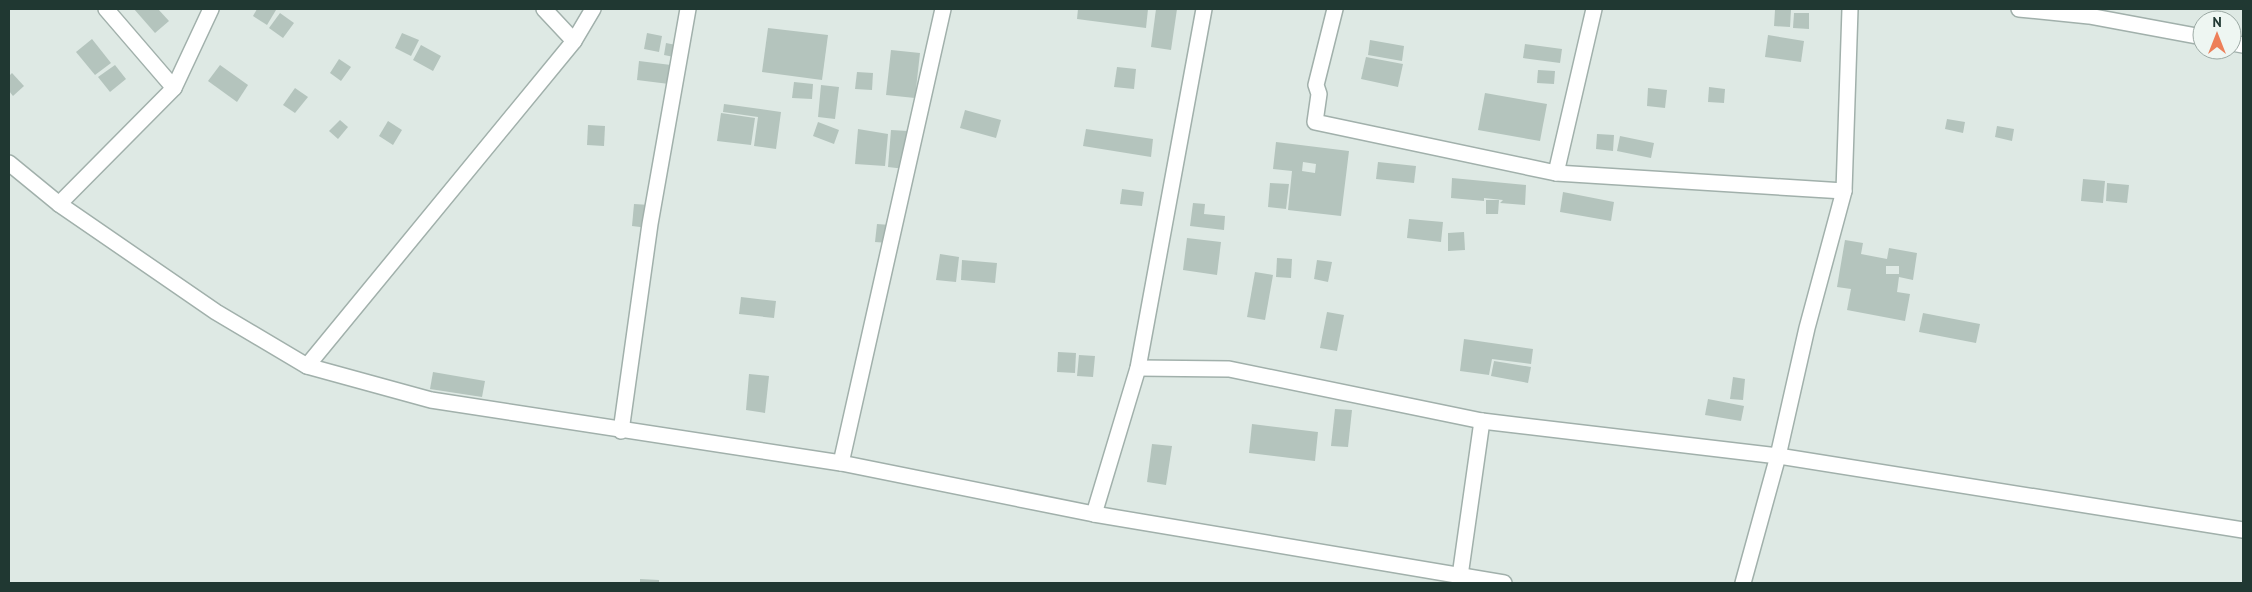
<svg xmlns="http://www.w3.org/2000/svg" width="2252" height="592" font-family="'PT Sans',sans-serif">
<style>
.building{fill:#b4c4bd;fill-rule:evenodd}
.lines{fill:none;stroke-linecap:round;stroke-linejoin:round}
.minor-casing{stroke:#a1b0ab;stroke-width:18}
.minor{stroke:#fff;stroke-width:15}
</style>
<rect width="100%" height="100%" fill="#dee9e4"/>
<g class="building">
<path d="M134,9H158L169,21L155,33Z"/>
<path d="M257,9L276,10L267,25L253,16Z"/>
<path d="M1078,9H1148L1146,28L1077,19Z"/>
<path d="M1156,9H1177L1171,50L1151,47Z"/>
<path d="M1775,10H1791L1790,27L1774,26Z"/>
<path d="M280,13L294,23L283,38L269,28Z"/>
<path d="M1794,13H1809V29L1793,28Z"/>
<path d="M768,28L828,35L822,80L762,72Z"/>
<path d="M402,33L419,40L411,56L395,48Z"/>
<path d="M647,33L662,36L659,52L644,49Z"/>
<path d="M1768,35L1804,41L1801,62L1765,57Z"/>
<path d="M92,39L111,63L95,75L76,52Z"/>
<path d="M1370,40L1404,46L1402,61L1368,55Z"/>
<path d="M666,43L676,45L674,57L664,55Z"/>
<path d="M1525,44L1562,49L1560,63L1523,58Z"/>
<path d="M421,45L441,56L433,71L413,60Z"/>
<path d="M891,50L920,53L915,98L886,95Z"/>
<path d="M1366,57L1403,64L1398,87L1361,79Z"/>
<path d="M339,59L351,67L341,81L330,73Z"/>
<path d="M639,61L671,65L669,84L637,80Z"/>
<path d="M115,65L126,79L110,92L98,77Z"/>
<path d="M220,65L248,85L237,102L208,81Z"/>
<path d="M1117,67L1136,69L1134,89L1114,87Z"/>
<path d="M1538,70L1555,71L1554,84L1537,83Z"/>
<path d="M857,72L873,73L872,90L855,89Z"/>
<path d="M12,73L24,86L13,96L9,91V76Z"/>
<path d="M794,82L813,84L812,99L792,98Z"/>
<path d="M821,85L839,87L835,119L818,117Z"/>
<path d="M1709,87L1725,89L1724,103L1708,102Z"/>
<path d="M295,88L308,97L295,113L283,105Z"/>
<path d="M1648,88L1667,90L1665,108L1647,106Z"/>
<path d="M1485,93L1547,104L1540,141L1478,130Z"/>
<path d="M724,104L781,112L776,149L754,146L758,117L723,112Z"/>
<path d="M965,110L1001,120L996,138L960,128Z"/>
<path d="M721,113L755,118L751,145L717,141Z"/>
<path d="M1947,119L1965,122L1963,133L1945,129Z"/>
<path d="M340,120L348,127L338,139L329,131Z"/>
<path d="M388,121L402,130L393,145L379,136Z"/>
<path d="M818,122L839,130L834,144L813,136Z"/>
<path d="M588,125L605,126L604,146L587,145Z"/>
<path d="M1997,126L2014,129L2012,141L1995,137Z"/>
<path d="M858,129L888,134L885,166L855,164Z"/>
<path d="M1086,129L1153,139L1151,157L1083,146Z"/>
<path d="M891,130L908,131L905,169L888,167Z"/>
<path d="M1597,134L1614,135L1613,151L1596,149Z"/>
<path d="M1620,136L1654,143L1651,158L1617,151Z"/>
<path d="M1276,142L1349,151L1341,216L1288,210L1292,171L1273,169ZM1303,162L1316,164L1315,173L1302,171Z"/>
<path d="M1378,162L1416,166L1414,183L1376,179Z"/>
<path d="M1452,178L1526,185L1525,205L1500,203L1503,200L1484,198V201L1451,198Z"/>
<path d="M2083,179L2105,181L2103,203L2081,201Z"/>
<path d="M1270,183L1289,184L1286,209L1268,207Z"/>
<path d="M2107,183L2129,185L2127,203L2106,201Z"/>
<path d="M1122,189L1144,192L1142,206L1120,204Z"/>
<path d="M1563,192L1614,202L1611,221L1560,212Z"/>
<path d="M1486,200H1499L1498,214H1486Z"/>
<path d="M1193,203L1205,204L1204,214L1225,216L1224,230L1190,226Z"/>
<path d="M634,204L650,205L648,228L632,226Z"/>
<path d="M1409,219L1443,222L1441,242L1407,238Z"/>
<path d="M877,224L890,225L889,243L875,242Z"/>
<path d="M1464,232L1465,250L1448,251V233Z"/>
<path d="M1187,238L1221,242L1217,275L1183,270Z"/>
<path d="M1845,240L1863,243L1861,254L1887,259L1889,248L1917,253L1913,280L1899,277L1897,292L1910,294L1905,321L1847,310L1851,289L1837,287ZM1886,266H1899V274H1886Z"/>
<path d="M940,254L959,257L956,282L936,280Z"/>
<path d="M1277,258L1292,259L1291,278L1276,277Z"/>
<path d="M962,260L997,263L995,283L961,280Z"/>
<path d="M1317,260L1332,262L1328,282L1314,279Z"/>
<path d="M1255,272L1273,275L1265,320L1247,317Z"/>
<path d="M741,297L776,301L774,318L739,314Z"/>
<path d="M1327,312L1344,315L1337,351L1320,348Z"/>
<path d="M1923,313L1980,324L1976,343L1919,332Z"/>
<path d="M1464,339L1533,349L1531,364L1492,359L1489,375L1460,371Z"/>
<path d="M1058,352L1076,353L1075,373L1057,372Z"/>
<path d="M1079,355L1095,356L1093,377L1077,376Z"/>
<path d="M1494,361L1531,367L1528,383L1491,376Z"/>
<path d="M433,372L485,381L482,397L430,389Z"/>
<path d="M749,374L769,376L765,413L746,410Z"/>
<path d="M1733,377L1745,379L1743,400L1730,399Z"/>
<path d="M1708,399L1744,406L1741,421L1705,415Z"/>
<path d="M1335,409L1352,410L1348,447L1331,446Z"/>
<path d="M1252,424L1318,432L1315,461L1249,453Z"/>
<path d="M1152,444L1172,446L1166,485L1147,482Z"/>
<path d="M640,579L659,580V583H640Z"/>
</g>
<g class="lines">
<g class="minor-casing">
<g id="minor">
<path d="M106,9L174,88"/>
<path d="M544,9L574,41"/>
<path d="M1335,9L1316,85L1319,94L1315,122L1556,173L1844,191"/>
<path d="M2019,9L2089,16L2202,37"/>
<path d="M2232,43L2243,45"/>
<path d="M9,163L59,204L216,312L307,366L431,400L841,463L1094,514L1504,583"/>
<path d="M1556,173L1594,9"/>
<path d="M59,204L174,88L211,9"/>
<path d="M307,366L574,41L593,9"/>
<path d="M1138,368L1229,369L1482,421L1778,456L2243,530"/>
<path d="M621,431L650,224L688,9"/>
<path d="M841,463L943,9"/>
<path d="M1094,514L1138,368L1204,9"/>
<path d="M1460,576L1482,421"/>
<path d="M1743,583L1778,456L1807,328L1844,191L1850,9"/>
</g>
</g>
<use href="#minor" class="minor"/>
</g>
<rect width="2252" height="592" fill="none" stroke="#203832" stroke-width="20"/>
<g transform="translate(2217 35)"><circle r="24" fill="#eef6f2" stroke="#9caaa5"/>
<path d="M0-4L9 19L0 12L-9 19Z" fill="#ed7f59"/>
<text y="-8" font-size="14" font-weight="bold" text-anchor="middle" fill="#203832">N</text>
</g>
</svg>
